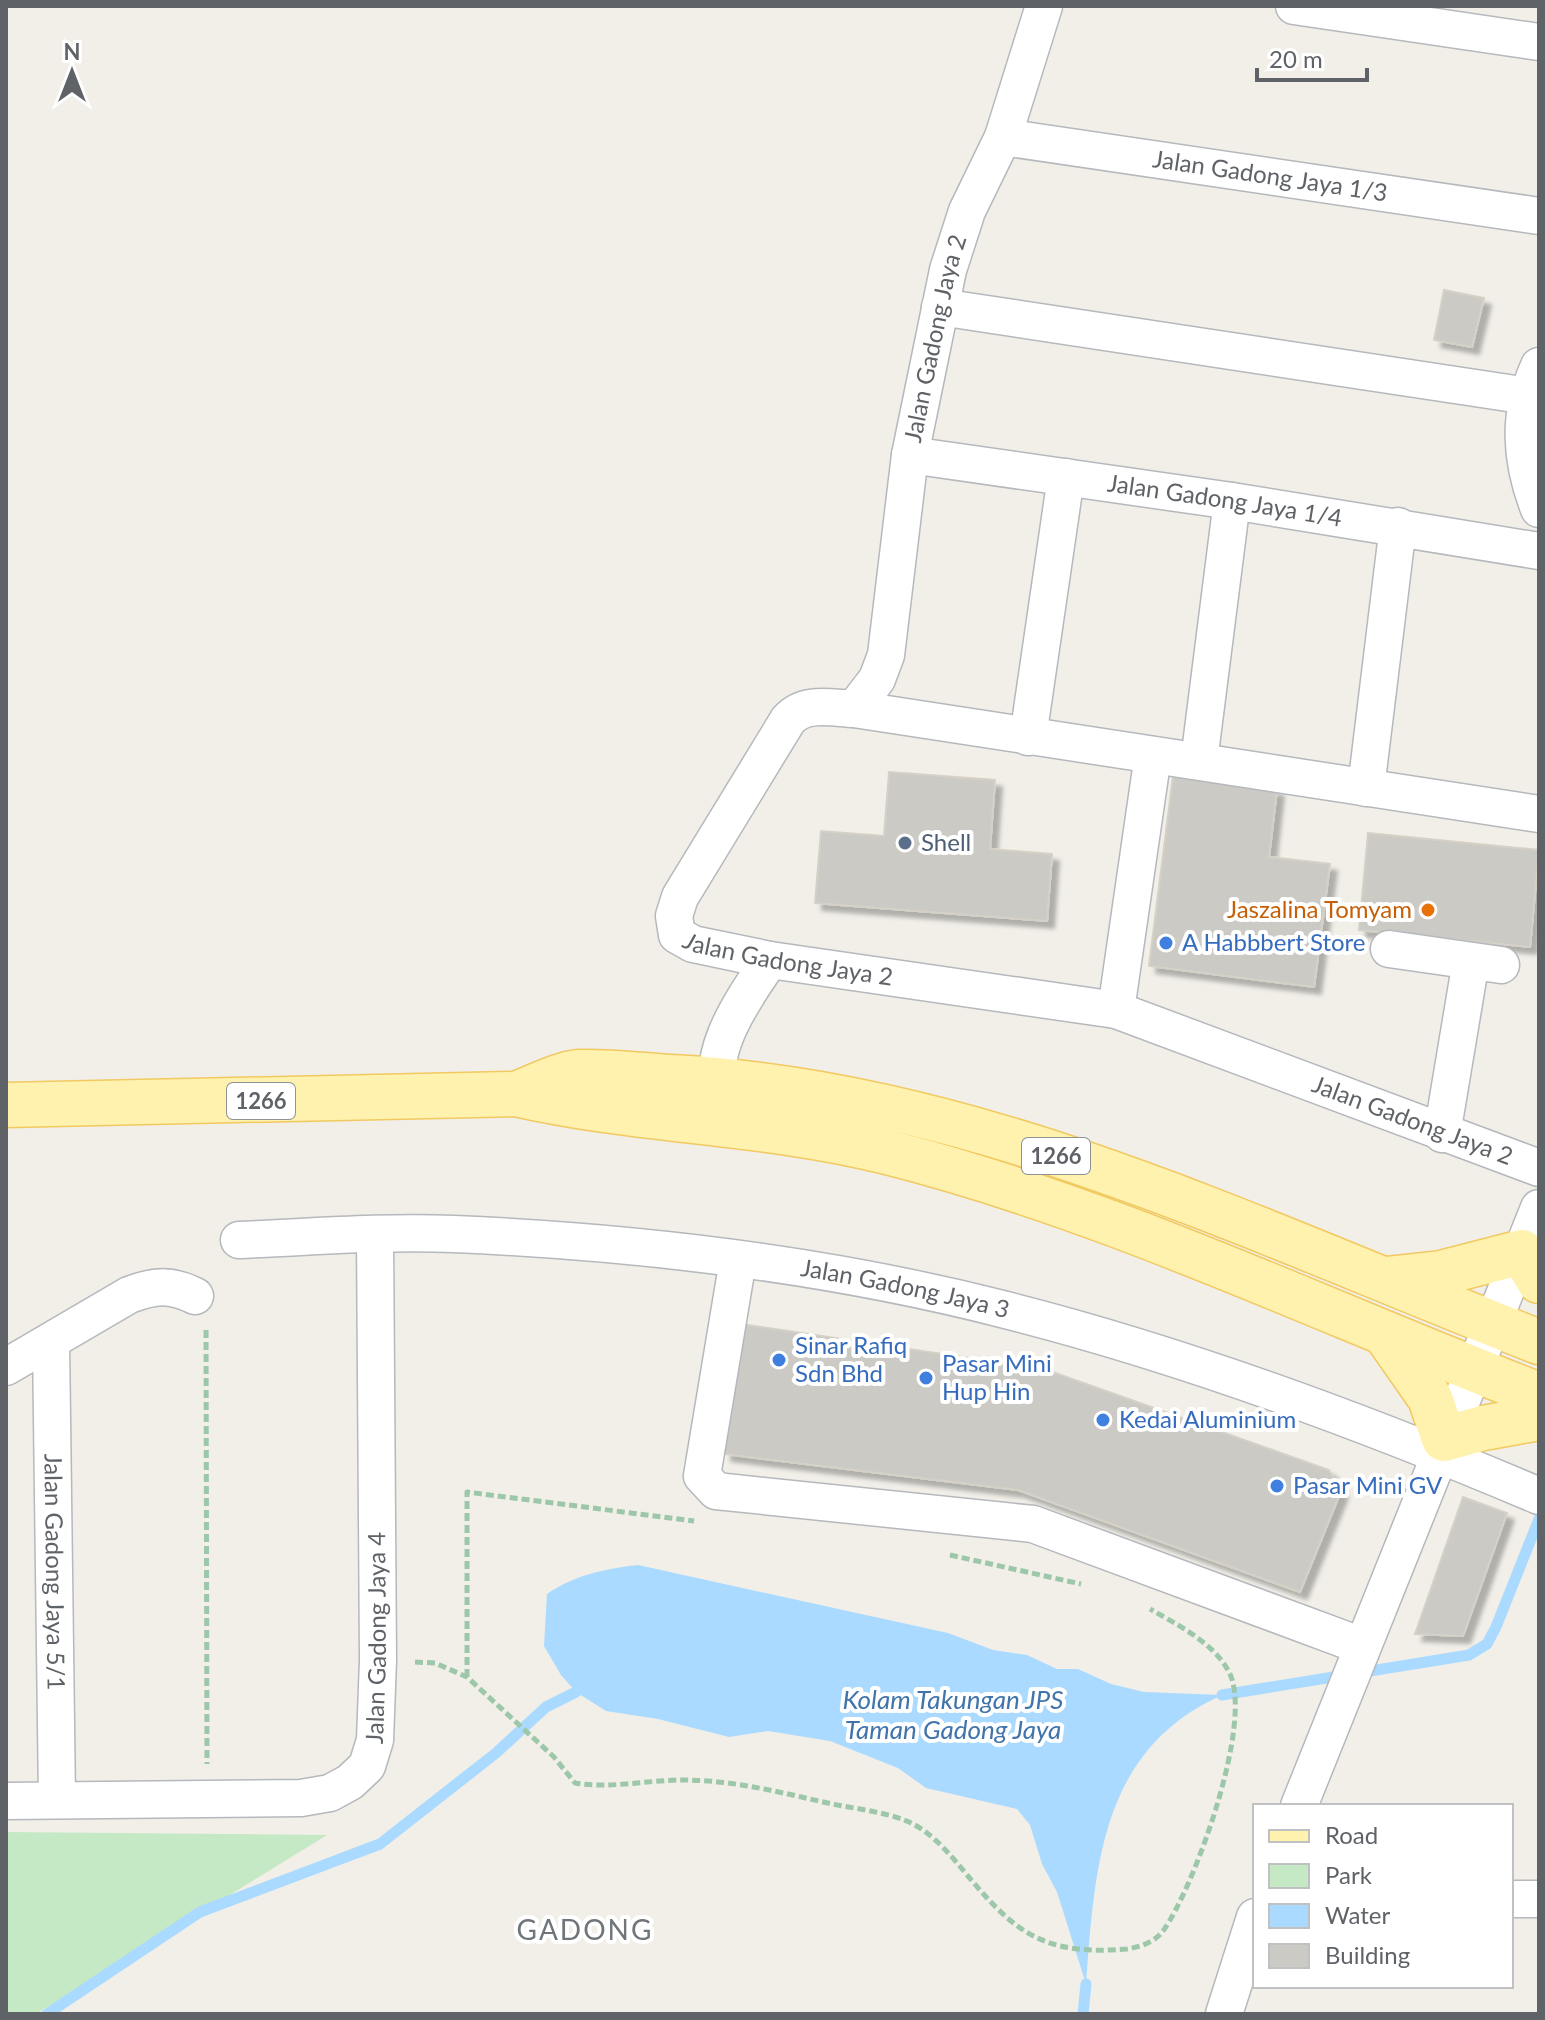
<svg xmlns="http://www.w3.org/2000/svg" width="1545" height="2020" font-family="Lato,sans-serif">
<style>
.green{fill:#c5e8c5}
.water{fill:#aadaff}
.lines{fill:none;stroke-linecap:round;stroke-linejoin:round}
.stream{stroke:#aadaff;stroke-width:11}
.building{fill:#cccac5;stroke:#d6d1c6;stroke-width:2;filter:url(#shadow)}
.minor-casing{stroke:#b5b8bc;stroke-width:39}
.major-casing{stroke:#f2c960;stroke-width:47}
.path{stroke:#9cc7a9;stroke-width:5;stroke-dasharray:8 4;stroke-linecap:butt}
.minor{stroke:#fff;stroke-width:36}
.major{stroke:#fff2af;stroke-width:44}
.service-dot{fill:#5c6f8a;stroke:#fff;stroke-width:3}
.food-dot{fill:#e8710a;stroke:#fff;stroke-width:3}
.shop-dot{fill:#3f7fe0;stroke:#fff;stroke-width:3}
.labels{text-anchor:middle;stroke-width:8;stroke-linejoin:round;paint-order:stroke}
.shield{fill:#fff;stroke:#8f9295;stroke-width:2}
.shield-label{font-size:22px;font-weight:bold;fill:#5f6368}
.street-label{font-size:24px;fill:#5f6368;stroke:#fff}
.service-label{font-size:24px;fill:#4e5e75;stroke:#fff;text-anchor:start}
.food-label{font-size:24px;fill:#c56008;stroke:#fff;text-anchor:end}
.shop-label{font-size:24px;fill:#366cbe;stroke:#fff;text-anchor:start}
.water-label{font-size:26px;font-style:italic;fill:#4174aa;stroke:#fff}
.quarter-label{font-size:28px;letter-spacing:2px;fill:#70757a;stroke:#fff}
</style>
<defs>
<filter id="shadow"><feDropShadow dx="7" dy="7" stdDeviation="2" flood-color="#0004"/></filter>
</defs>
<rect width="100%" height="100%" fill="#f1efe8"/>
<path class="green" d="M6,1832L327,1835L36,2014H6Z"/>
<path class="water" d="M638,1565L948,1633L993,1650L1027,1655L1057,1669H1078L1111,1684L1144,1692L1222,1695C1100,1750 1095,1867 1086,1984L1057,1892L1042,1864L1030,1825L1017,1809L926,1788L898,1768L830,1741L768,1731L729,1737L658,1719L606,1711L576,1692L561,1675L544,1646L547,1594C575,1575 604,1569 638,1565Z"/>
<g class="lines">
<g class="stream">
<path d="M1222,1695L1469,1655L1487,1644L1496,1627L1539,1519"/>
<path d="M47,2014L200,1912L380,1844L496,1753L546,1707L576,1692"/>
<path d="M1083,2014L1086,1984"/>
</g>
</g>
<g class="building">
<path d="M1444,290L1484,298L1472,347L1434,340Z"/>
<path d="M889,772L995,780L990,849L1052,854L1047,921L815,903L821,831L884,836Z"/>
<path d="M1173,776L1277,789L1269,857L1330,864L1314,987L1149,966Z"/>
<path d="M1368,833L1539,850L1530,947L1359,930Z"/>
<path d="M741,1324L1044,1369L1329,1470L1341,1491L1300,1592L1018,1490L724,1454Z"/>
<path d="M1463,1497L1507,1513L1463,1636L1415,1634Z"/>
</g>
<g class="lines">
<g class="minor-casing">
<g id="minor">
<path d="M1294,6L1539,42"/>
<path id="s1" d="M1003,137L1539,216"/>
<path d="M940,307L1528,396"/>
<path d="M1539,366C1517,414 1520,460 1539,509"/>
<path id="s2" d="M910,455L1232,501L1539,551"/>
<path id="s3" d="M854,709L877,679L886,655L910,455L948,270L967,211L1003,137L1044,6"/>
<path d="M1028,737L1066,477"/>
<path d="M1199,761L1232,501"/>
<path d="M1366,788L1398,526"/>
<path id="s4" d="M1539,814L854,709C831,708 805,701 788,720L680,897L674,916L677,935L693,944L770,960L1116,1010L1539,1168"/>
<path d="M1389,949L1501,965"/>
<path d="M1116,1010L1153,755"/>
<path d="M732,1105C691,1069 748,992 770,960"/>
<path d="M1442,1134L1471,961"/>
<path id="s5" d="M239,1240C310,1237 383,1231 454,1234C638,1242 827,1264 1006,1310C1188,1356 1367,1423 1539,1496"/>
<path d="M738,1260L702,1476L716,1491L1033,1524L1362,1646"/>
<path id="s6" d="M51,1342L57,1800"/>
<path d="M6,1367L129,1295C155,1285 171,1284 195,1296"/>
<path id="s7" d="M6,1801L301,1798L330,1793L350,1782L367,1766L375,1740L378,1660L375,1235"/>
<path d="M1299,1806L1539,1208"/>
<path d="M1511,1899H1539"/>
<path d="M1224,2014L1255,1917"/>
</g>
</g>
<g class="major-casing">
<g id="major">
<path d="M516,1094C535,1087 559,1074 579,1072C608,1071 640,1075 670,1077C975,1091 1258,1233 1539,1342"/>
<path d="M6,1105L516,1094C638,1122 764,1121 887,1152C1112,1209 1323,1312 1539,1395"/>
<path d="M1386,1279L1441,1273L1522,1252L1539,1281"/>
<path d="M1386,1335L1430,1398L1444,1439L1483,1428L1539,1418"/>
</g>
</g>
<g class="path">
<path d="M206,1330L207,1764"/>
<path d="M950,1555L1081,1584"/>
<path d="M415,1662L435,1663L467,1677L554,1757L575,1783C610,1789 647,1780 683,1780C734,1780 783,1793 832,1804C857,1809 886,1812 909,1822C931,1832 948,1852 963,1870C1014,1932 1042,1956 1127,1949C1140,1947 1155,1942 1163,1931C1194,1888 1255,1721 1229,1672C1214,1643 1178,1625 1150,1609"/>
<path d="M467,1677V1492L694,1521"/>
</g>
<use href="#minor" class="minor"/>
<use href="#major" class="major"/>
</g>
<circle class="service-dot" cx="905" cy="843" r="8"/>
<circle class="food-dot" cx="1428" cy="910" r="8"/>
<g class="shop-dot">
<circle cx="1166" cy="943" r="8"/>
<circle cx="779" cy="1360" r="8"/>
<circle cx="926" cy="1378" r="8"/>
<circle cx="1103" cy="1420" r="8"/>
<circle cx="1277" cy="1486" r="8"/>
</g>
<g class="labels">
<g class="shield">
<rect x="227" y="1083" width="68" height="36" rx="6"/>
<rect x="1022" y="1138" width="68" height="36" rx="6"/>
</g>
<g class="shield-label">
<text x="261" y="1109">1266</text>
<text x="1056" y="1164">1266</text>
</g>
<g class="street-label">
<text dy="8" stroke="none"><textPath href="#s1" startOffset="270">Jalan Gadong Jaya 1/3</textPath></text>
<text dy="8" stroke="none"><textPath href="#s3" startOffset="384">Jalan Gadong Jaya 2</textPath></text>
<text dy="8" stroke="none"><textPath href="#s2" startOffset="318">Jalan Gadong Jaya 1/4</textPath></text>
<text dy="8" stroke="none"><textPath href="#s4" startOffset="1124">Jalan Gadong Jaya 2</textPath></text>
<text dy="8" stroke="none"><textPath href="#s4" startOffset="1772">Jalan Gadong Jaya 2</textPath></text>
<text dy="8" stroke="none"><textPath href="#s5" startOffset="670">Jalan Gadong Jaya 3</textPath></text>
<text dy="8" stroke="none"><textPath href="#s6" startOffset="230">Jalan Gadong Jaya 5/1</textPath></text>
<text dy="8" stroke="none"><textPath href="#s7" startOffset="500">Jalan Gadong Jaya 4</textPath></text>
</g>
<g class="service-label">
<text x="921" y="851">Shell</text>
</g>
<g class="food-label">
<text x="1412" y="918">Jaszalina Tomyam</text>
</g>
<g class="shop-label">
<text x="1182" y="951">A Habbbert Store</text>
<text x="795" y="1354">Sinar Rafiq<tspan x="795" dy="28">Sdn Bhd</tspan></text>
<text x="942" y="1372">Pasar Mini<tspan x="942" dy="28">Hup Hin</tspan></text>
<text x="1119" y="1428">Kedai Aluminium</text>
<text x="1293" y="1494">Pasar Mini GV</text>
</g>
<g class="water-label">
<text x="953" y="1709">Kolam Takungan JPS<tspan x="953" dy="30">Taman Gadong Jaya</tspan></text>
</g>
<g class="quarter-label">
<text x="585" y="1940">GADONG</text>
</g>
</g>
<rect width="1545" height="2020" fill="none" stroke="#5f6368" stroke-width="16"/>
<rect x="1253" y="1804" width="260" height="184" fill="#ffffff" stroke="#bfc1c3" stroke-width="2"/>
<rect x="1269" y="1830" width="40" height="12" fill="#fff2af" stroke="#bfc1c3" stroke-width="2"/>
<text x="1325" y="1844" font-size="24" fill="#5f6368">Road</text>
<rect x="1269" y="1864" width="40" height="24" fill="#c5e8c5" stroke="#bfc1c3" stroke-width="2"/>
<text x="1325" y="1884" font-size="24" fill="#5f6368">Park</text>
<rect x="1269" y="1904" width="40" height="24" fill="#aadaff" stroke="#bfc1c3" stroke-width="2"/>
<text x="1325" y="1924" font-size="24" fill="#5f6368">Water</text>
<rect x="1269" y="1944" width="40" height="24" fill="#cccac5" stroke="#bfc1c3" stroke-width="2"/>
<text x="1325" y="1964" font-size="24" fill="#5f6368">Building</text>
<g transform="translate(72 72)" stroke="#ffffff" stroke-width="6" paint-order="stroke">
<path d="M0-6L14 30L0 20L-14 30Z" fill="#5f6368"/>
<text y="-12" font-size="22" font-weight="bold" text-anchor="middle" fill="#5f6368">N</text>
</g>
<path d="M1257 68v12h110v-12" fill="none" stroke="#5f6368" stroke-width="4"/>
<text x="1269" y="68" font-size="24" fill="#5f6368" stroke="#ffffff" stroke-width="6" paint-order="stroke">20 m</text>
</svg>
